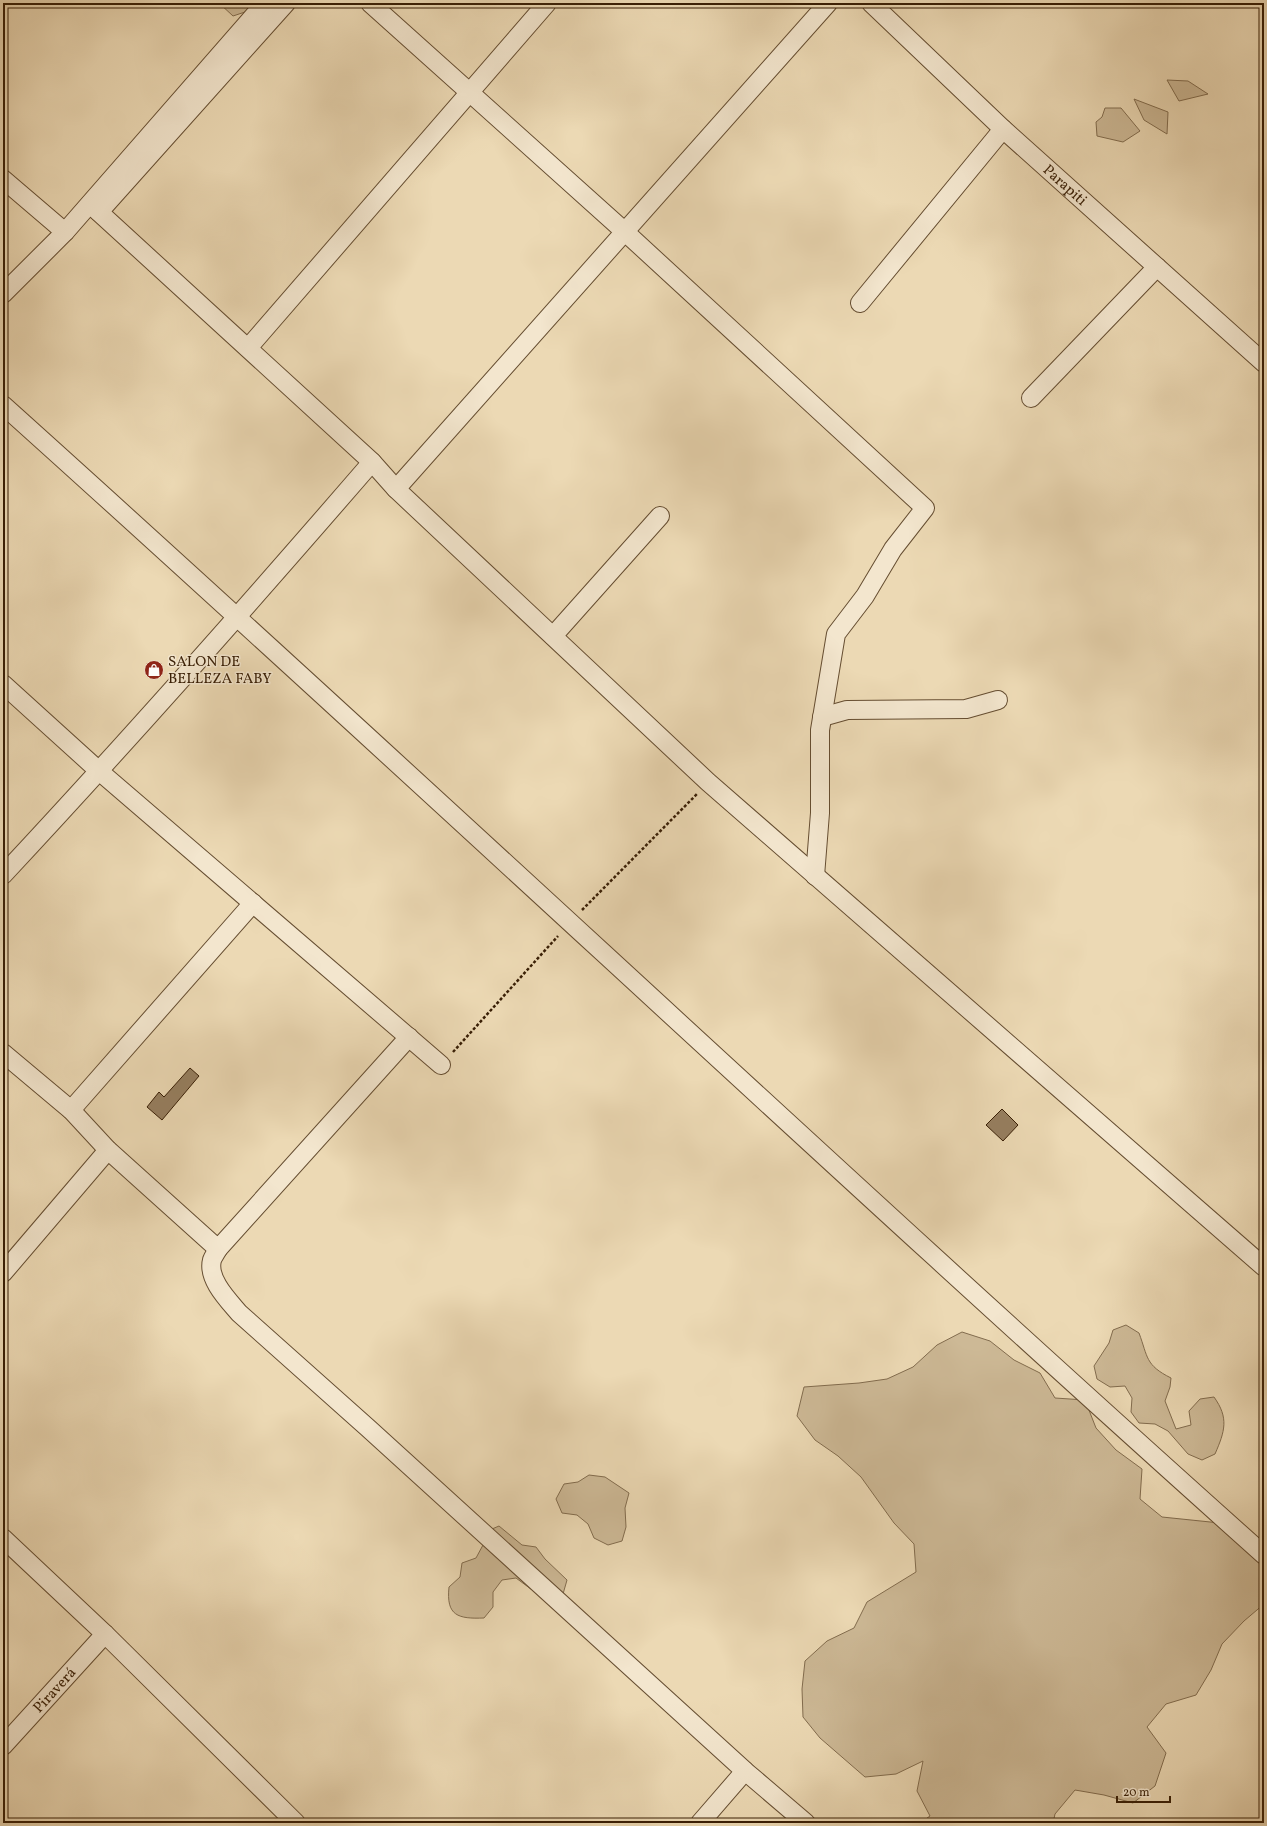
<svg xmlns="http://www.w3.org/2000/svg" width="1267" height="1826" font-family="Vollkorn,serif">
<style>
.green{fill:#cdb996;stroke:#826c4e}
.building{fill:#967f60;stroke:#381e05}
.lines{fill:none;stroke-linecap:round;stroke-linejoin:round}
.street-casing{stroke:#654d31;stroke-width:20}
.path{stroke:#381e05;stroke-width:2.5;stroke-dasharray:3 2;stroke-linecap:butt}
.street{stroke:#f3e6ce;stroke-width:18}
.labels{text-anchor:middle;stroke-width:3;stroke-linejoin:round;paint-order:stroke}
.street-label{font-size:15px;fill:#381e05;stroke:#f3e6ce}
.poi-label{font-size:15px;fill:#381e05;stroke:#f3e6ce;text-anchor:start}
</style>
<rect width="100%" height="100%" fill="#ecd9b4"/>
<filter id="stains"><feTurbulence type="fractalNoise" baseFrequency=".005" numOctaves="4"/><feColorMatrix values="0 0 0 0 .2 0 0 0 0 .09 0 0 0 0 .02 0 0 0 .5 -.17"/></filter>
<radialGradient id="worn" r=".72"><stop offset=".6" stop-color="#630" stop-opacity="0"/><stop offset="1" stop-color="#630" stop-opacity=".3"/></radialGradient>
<g class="green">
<path d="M219,3H247L248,11L233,16Z"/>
<path d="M1167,80L1188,81L1208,94L1179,101Z"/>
<path d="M1134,99L1168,112L1167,134L1144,120Z"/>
<path d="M1105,108H1121L1140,131L1123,142L1097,136L1096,122L1102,117Z"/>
<path d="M1126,1325L1139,1333C1148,1357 1145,1365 1171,1378L1170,1387L1165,1401L1176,1429L1191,1425L1189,1411L1200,1399L1214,1397C1229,1418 1225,1431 1215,1454L1202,1460L1188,1454L1168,1431L1155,1424L1139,1423L1131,1412L1132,1398L1125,1386L1110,1387L1097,1379L1094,1366L1109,1343L1113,1330Z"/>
<path d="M962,1332L990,1341L1014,1360L1040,1373L1055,1398L1085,1400L1096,1428L1116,1450L1142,1469L1140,1499L1162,1517L1220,1523L1264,1563V1604L1244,1621L1222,1644L1211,1670L1196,1695L1166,1704L1147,1727L1166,1753L1155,1786L1133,1803L1104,1795L1075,1790L1055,1814L1053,1823H920L930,1816L917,1791L923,1761L896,1774L865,1777L820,1738L803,1717L802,1689L805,1661L827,1641L854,1628L867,1602L916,1572L914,1544L894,1523L861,1477L838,1456L815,1440L797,1416L804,1387L859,1383L887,1379L913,1367L937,1345Z"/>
<path d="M589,1475L605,1477L629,1493L625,1508L626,1527L622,1541L608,1545L594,1538L588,1524L577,1515L562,1513L556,1499L564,1484L578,1482Z"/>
<path d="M499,1526L522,1545L536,1547L545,1559L567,1580L563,1594L535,1592L516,1578L502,1580L493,1592V1607L484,1618C458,1619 446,1616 449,1587L460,1577L462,1563L476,1558L483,1545L485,1532Z"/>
</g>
<g class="building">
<path d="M190,1068L199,1076L162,1120L147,1107L159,1092L164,1097Z"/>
<path d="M1002,1109L1018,1125L1003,1141L986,1125Z"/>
</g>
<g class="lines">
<g class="street-casing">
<g id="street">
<path d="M370,3L624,231L925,508L893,549L865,596L836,634L820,730V813L815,876"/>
<path id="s1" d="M871,3L1003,129L1264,363"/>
<path d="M3,179L65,232"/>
<path d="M90,204L372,462"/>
<path d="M99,212L286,3"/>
<path d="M3,294L65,232L265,3"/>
<path d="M860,303L1003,129"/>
<path d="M248,348L547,3"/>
<path d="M1031,398L1157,267"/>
<path d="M3,405C426,785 840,1176 1264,1555"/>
<path d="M396,489L708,782L1264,1267"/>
<path d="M553,636L660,516"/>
<path d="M3,684L99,771L441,1065"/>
<path d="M822,717L847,710L966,709L998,700"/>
<path d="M3,875C129,740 251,602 372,462L396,489L828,3"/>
<path d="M3,1053L71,1110L108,1150L218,1249L409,1037"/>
<path d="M71,1110L253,903"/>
<path d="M218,1249C216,1253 213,1257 212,1260C207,1279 228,1300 239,1313L368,1428L745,1771L806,1823"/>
<path d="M3,1273L108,1150"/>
<path d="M3,1538L105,1634L296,1823"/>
<path id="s2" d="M3,1746L105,1634"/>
<path d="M700,1823L745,1771"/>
</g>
</g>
<g class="path">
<path d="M582,910L697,794"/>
<path d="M453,1052L558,936"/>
</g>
<use href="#street" class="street"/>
</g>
<defs>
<g id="shop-disc" transform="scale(1)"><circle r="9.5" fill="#8f2418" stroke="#f3e6ce"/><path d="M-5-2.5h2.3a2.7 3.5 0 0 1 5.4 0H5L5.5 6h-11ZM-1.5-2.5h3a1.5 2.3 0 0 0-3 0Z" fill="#fff"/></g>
</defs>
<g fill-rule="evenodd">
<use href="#shop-disc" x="154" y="670"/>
</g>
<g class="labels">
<g class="street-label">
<text dy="5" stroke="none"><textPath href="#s1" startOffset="266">Parapiti</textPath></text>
<text dy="5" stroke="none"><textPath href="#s2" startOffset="76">Piraverá</textPath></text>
</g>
<g class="poi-label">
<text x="168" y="666">SALON DE<tspan x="168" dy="17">BELLEZA FABY</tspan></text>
</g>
</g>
<rect width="1267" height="1826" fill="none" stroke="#ecd9b4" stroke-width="16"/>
<rect x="4" y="4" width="1259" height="1818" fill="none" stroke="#381e05" stroke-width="2"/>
<rect x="8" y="8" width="1251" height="1810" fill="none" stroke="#381e05"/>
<path d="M1117 1796v6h53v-6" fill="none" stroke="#381e05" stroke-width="2"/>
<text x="1123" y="1796" font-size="12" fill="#381e05" stroke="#f3e6ce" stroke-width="3" paint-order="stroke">20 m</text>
<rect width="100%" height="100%" filter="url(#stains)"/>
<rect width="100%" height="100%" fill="url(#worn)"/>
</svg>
